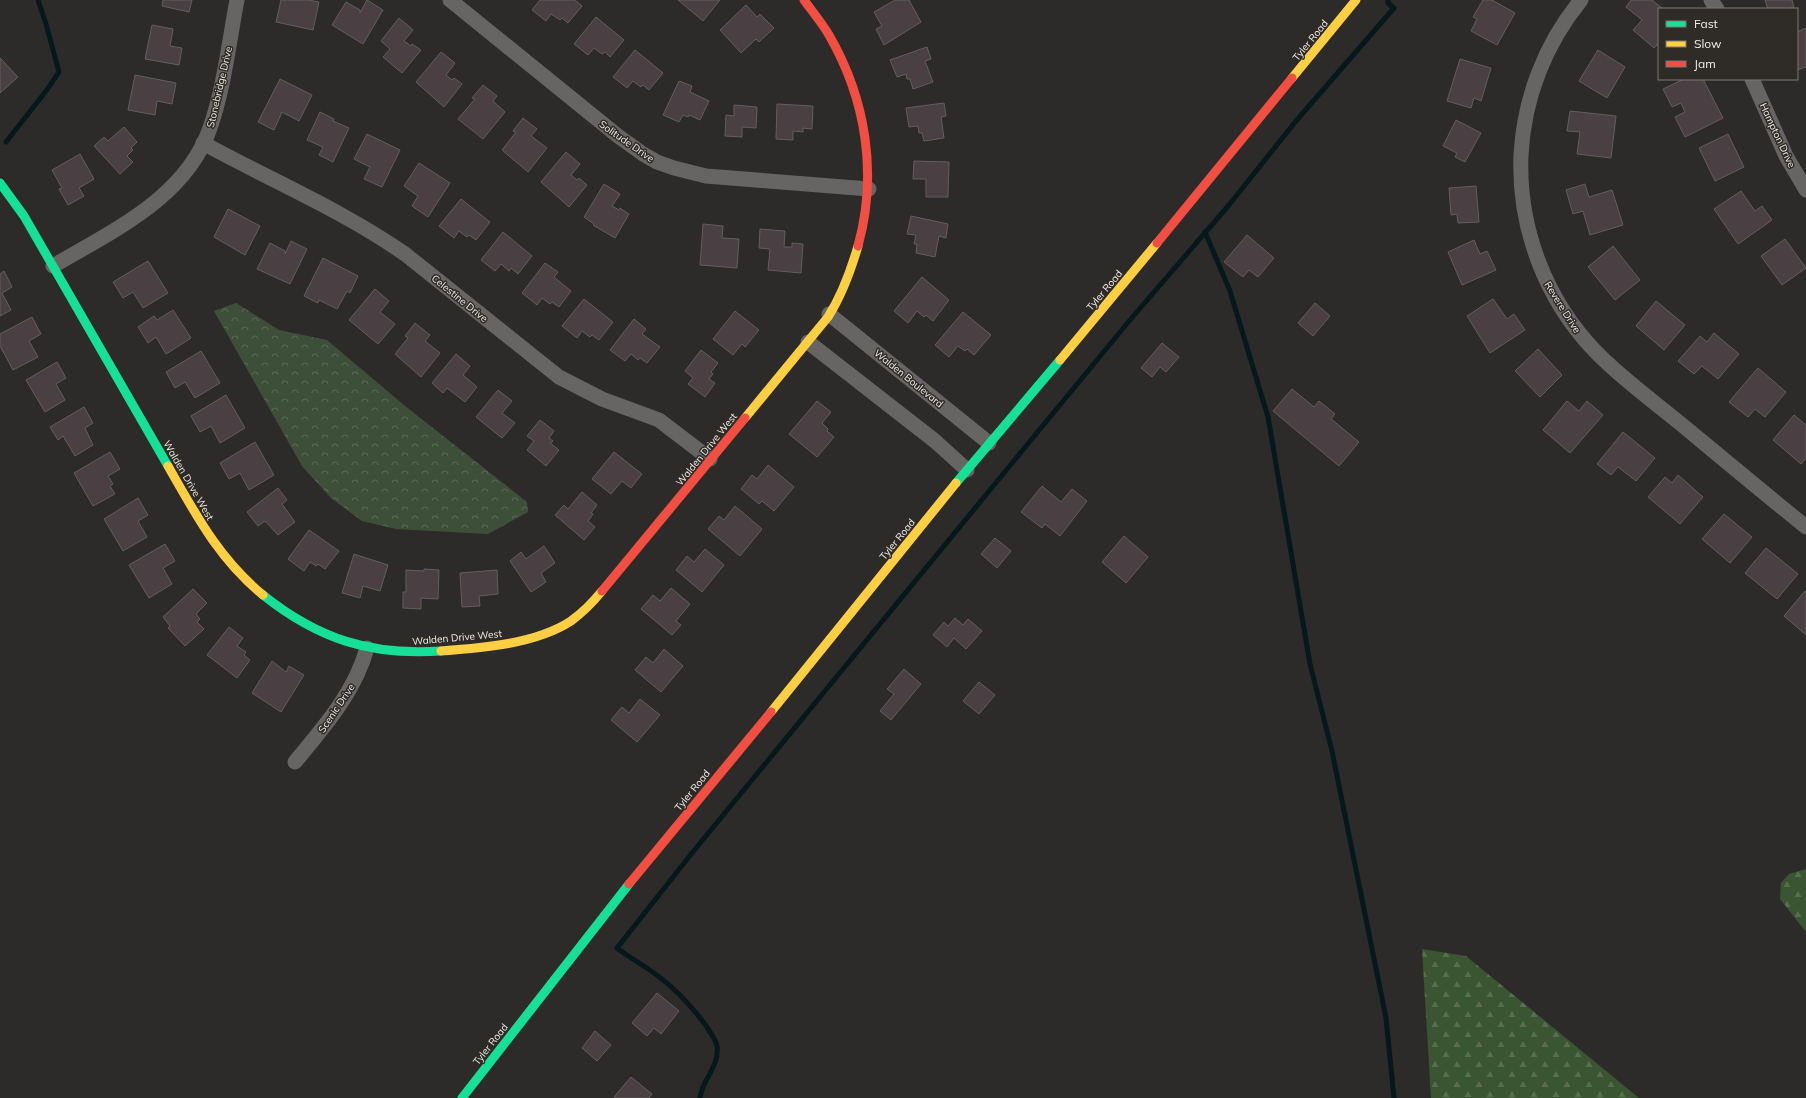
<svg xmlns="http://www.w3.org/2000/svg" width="1806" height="1098" font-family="Mulish,sans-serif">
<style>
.forest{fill:url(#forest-firs)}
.park{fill:url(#park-crowns)}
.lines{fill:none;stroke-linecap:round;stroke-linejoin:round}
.stream{stroke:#05181b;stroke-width:5}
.building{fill:#4a3f43;stroke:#615f5e}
.street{stroke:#676563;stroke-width:15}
.fast{stroke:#16e098;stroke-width:9}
.slow{stroke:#ffcf43;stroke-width:9}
.jam{stroke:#f24e42;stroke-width:9}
.labels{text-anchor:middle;stroke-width:3;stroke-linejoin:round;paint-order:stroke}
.street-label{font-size:10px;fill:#f1eeeb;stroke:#2f2b27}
</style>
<defs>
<pattern id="forest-firs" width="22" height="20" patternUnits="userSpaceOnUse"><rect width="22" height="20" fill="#3a5531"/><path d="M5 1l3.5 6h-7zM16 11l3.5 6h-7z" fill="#576e4f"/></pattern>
<pattern id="park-crowns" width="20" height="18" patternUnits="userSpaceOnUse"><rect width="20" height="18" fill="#3e4f39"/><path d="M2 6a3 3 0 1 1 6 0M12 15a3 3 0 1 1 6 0" fill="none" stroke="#5a6956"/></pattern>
</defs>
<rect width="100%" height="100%" fill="#2d2b29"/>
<g class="forest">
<path d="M1806,869V932L1780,899L1781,883L1789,874Z"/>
<path d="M1422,949L1466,956L1639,1098H1431Z"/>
</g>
<path class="park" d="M236,303L279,330L327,340L405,406L527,502L528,512L488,534L396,529L362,521L331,498L302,466L214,311Z"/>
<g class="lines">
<g class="stream">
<path d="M6,142L46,91L59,72L46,24L38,0"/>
<path d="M1205,232L1230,291L1268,417L1310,664L1332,751L1386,1018L1394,1098"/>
<path d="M700,1098C702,1080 720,1066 717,1046C716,1039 710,1033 707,1027C693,1008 677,990 658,976C645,966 630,958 617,948L692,853L1031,440L1130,320L1229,205L1296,121L1394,8L1388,3V0"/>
</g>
</g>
<g class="building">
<path d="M163,0H192L189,12L162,6Z"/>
<path d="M281,0H308L319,2L313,30L276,22Z"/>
<path d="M367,0L383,10L363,44L332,25L346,2L360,10V13Z"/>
<path d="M540,0H575L582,6L568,23L562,18L560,20L551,14L546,21L532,10Z"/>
<path d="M678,0H720L703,21Z"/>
<path d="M895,0H909L921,22L884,45L876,29L882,26L874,12Z"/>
<path d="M1483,0H1492L1515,13L1497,45L1471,31L1477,19L1473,17Z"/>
<path d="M1631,0H1652L1663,9H1659V43L1654,48L1633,30L1642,20L1626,7Z"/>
<path d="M1765,0H1792L1794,7L1789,9H1768Z"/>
<path d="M746,5L757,17L760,14L774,28L759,42L756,39L741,53L720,30Z"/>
<path d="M596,17L624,40L610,57L605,52L602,54L594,48L588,55L574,44Z"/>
<path d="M399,18L413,30L404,41L411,46L412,44L421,50L402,73L383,57L390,49L381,41Z"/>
<path d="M152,25L173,29L170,46L182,48L179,65L145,59Z"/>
<path d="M1806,28V67L1797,70V32Z"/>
<path d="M927,47L931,59L925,61L933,82L913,89L910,79H907L906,74L897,77L890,60Z"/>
<path d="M635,50L663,73L649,90L643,85L641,87L633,81L627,88L613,77Z"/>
<path d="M1598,50L1625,67L1607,98L1579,81Z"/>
<path d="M441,52L455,63L446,75L452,80L454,78L462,84L444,107L416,82Z"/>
<path d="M0,58L18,77L0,93Z"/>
<path d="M1460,59L1491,68L1481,101L1474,98L1471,108L1447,101Z"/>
<path d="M135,75L176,83L172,104L157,101L155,115L128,110Z"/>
<path d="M280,79L312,95L299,121L282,112L274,130L258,122Z"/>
<path d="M1684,79H1703L1723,118L1685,137L1675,117L1685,112L1681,103L1672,107L1663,89Z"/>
<path d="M679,81L692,86L690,92L709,101L700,120L689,115L688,117L683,115L679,122L663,115Z"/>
<path d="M483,85L497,96L493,101L505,112L483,139L458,119L475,99L472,98Z"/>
<path d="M944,103L946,116L941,117L944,138L924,141L922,133H919L918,126L909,127L906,108Z"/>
<path d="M777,104L813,106L812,129L803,128V132L793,131V140L776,139Z"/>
<path d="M734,105L757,107L756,128L742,127V137L725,136L726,115L734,116Z"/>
<path d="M1570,111L1616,116L1611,158L1577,154L1580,132L1567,131Z"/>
<path d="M320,112L334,119L333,121L349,128L333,162L319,155L323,147L307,140Z"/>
<path d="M523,118L537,129L531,136L547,148L528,172L502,150L516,132L513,131Z"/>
<path d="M1456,120L1481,133L1465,162L1455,157L1457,153L1443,146Z"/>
<path d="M124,127L137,142L131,148L133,150L127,156L133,162L120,174L94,146L104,137L108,141Z"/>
<path d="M367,134L400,150L382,187L364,179L370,167L354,159Z"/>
<path d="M1728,134L1744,167L1715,181L1699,148Z"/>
<path d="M566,152L580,164L571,175L577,180L579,178L587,185L569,207L541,182Z"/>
<path d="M80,154L94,179L79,188L84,196L68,205L59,189L62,188L52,170Z"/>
<path d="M914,161L949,162L948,197H926V179H913Z"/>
<path d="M419,163L450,183L428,217L412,206L418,196L404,186Z"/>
<path d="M604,184L620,194L612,206L619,210L620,208L629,214L615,238L593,225L594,224L584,217Z"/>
<path d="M1585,184L1589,197L1612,190L1623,225L1590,235L1583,211L1573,214L1566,190Z"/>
<path d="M1476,186L1479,222L1458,223L1457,214L1451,215L1449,188Z"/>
<path d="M1741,191L1755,211L1762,206L1772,220L1738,244L1714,209Z"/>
<path d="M461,199L490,222L476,240L469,235L467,237L459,231L454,238L439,226Z"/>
<path d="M228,209L260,226L245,255L214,237Z"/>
<path d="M911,216L948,224L946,238L939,236L935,257L916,253L917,244H914L916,235L907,234Z"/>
<path d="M703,224L723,226L722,238L739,239L737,268L700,265Z"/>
<path d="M760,229L785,231L784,247H792V243L803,244L801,273L768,270L770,249L759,248Z"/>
<path d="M503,232L532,256L518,274L511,268L509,271L501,264L495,271L481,260Z"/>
<path d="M1247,235L1274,258L1258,277L1249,270L1243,277L1224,262Z"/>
<path d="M1785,239L1806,268L1782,285L1761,256Z"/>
<path d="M1474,240L1480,254L1487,251L1496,270L1462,285L1448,252Z"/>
<path d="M291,241L307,249L290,284L257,269L270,243L285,251V254Z"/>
<path d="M1613,246L1640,280L1615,300L1588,267Z"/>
<path d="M323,258L358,276L350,293L347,291L337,309L319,300L318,303L304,296Z"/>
<path d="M148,261L168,293L143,308L133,292L123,298L113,282Z"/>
<path d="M545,263L558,272L554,277L571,291L559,307L552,302L550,304L542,298L537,305L522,293Z"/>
<path d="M4,271L12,287L2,293L11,310L0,316V274Z"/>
<path d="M922,277L949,300L933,321L926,315L924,317L917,311L908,323L894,311Z"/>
<path d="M375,289L389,301L380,312L395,324L378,344L349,320Z"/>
<path d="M584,299L613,322L599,340L592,335L590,337L582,331L577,338L562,326Z"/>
<path d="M1493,299L1507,319L1514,314L1525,330L1490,353L1467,316Z"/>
<path d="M1656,301L1685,325L1664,350L1636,326Z"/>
<path d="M1315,303L1330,316L1313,336L1298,323Z"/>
<path d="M173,310L191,338L166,354L156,337L148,343L138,327L154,316L157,320Z"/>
<path d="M735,311L759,330L745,347L742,344L733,355L713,339Z"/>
<path d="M963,312L991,335L974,355L967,349L965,351L958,346L949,357L935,345Z"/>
<path d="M32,317L41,334L29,341L38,357L13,370L0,346V334Z"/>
<path d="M634,319L646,329L642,334L660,347L647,363L640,358L638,360L631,354L625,361L610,350Z"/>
<path d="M415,323L430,335L425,341L440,353L421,377L395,354L408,338L405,336Z"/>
<path d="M1714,333L1739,354L1718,379L1702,366L1694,374L1678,361L1700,336L1707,342Z"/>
<path d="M1162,343L1179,357L1166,372L1160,367L1152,377L1141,368Z"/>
<path d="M1538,349L1562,375L1540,397L1515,371Z"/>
<path d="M701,350L718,363L711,372L713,374L709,379L715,383L705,397L688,384L693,378L685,371Z"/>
<path d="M201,351L220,383L195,398L185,382L175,388L166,372Z"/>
<path d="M456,354L470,366L463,375L477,387L465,402L447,388L443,393L432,383Z"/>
<path d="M57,362L66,378L56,384L65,400L45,412L26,380Z"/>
<path d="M1758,368L1786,392L1765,417L1755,409L1748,417L1729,402Z"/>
<path d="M1292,389L1314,407L1319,401L1335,414L1331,419L1359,442L1339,466L1273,411Z"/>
<path d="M498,390L512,401L502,413L515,423L502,438L476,417Z"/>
<path d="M226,395L245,428L220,443L211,426L200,432L191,416Z"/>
<path d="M817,401L831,412L822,423L828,429L827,431L834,437L817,457L789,434Z"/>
<path d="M1567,401L1579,411L1587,401L1603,415L1570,453L1543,430Z"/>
<path d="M84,407L93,423L85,428L93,445L75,456L63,436L58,440L50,427Z"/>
<path d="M1794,415L1806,425V458L1801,464L1773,440Z"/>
<path d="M540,420L554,431L549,438L553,441L550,443L559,450L546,466L527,450L534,441L527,436Z"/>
<path d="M1623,432L1655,458L1636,481L1618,467L1611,475L1597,464Z"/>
<path d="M255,442L274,475L249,490L240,473L229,479L220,463Z"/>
<path d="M110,452L120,469L108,476L113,484L110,486L115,494L93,506L74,473Z"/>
<path d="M614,452L642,474L631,488L622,481L611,494L592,479Z"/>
<path d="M768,465L794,487L774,511L762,501L759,504L741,489L752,475L757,479Z"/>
<path d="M1678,475L1703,497L1680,524L1648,497L1665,477L1672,483Z"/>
<path d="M1042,486L1061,502L1072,489L1087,501L1060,536L1045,524L1042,528L1021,512Z"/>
<path d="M278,488L287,500L282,504L295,522L278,535L265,521L258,526L247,512Z"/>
<path d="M582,492L597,505L591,513L593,514L588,521L595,527L584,540L555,515L564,505L568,509Z"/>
<path d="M138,498L148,515L138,521L147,537L123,551L104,519Z"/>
<path d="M735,506L762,529L740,556L708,529L719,516L724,520Z"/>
<path d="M1724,514L1752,537L1730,563L1702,539Z"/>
<path d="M309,530L339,551L325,569L318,564L316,566L310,562L304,571L288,559Z"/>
<path d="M1124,536L1148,557L1126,583L1102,562Z"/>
<path d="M995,538L1011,551L997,568L981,554Z"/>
<path d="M165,544L175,561L163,568L172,584L149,598L129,565Z"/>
<path d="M544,546L555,563L541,573L546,582L531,592L510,561L521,552L526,559Z"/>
<path d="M1766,548L1798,574L1777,599L1745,573Z"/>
<path d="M705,549L724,565L702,592L676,570L687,556L694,562Z"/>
<path d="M354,554L388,565L380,591L363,586L360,598L342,593Z"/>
<path d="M424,569L439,570L438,599L421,598V609L403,608V592H406V570L424,571Z"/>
<path d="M497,570L498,594L479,596L480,606L462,607L460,573Z"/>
<path d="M671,588L690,604L676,621L681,625L672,635L641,609L653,595L660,601Z"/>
<path d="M193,589L207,603L196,614L200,619L197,622L204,629L185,646L168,628L170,626L163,617Z"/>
<path d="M1805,591L1806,593V635L1784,616Z"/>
<path d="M955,618L963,625L968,619L982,631L966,649L954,638L947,647L933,635L944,622L948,626Z"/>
<path d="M229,627L243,638L237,646L246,652L244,655L250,660L237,678L207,655Z"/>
<path d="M664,649L683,666L661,692L635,670L646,657L653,663Z"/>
<path d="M272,661L286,672L289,666L304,675L281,712L252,693Z"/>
<path d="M904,669L921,684L891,720L880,711L894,694L887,689Z"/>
<path d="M979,682L995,695L979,714L963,701Z"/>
<path d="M640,699L660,715L637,742L611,720L622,707L629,713Z"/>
<path d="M657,993L679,1011L661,1034L654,1028L647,1036L632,1023Z"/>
<path d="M595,1031L611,1045L597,1061L582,1048Z"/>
<path d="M631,1077L652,1094L649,1098H616L614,1097Z"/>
</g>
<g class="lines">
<g class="street">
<path d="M450,0L618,136L643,154L657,162L674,168L706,176L869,189"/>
<path d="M1581,0C1545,44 1524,98 1521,155C1518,227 1545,299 1595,351C1621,378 1652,400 1681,424C1722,458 1764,493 1806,527"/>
<path d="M1711,0L1717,9"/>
<path d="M1752,79L1786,156L1806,190"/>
<path d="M203,143C270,180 342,210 405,254L559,377L602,399L659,420L710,459"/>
<path d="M53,266C112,231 186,198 210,128C224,88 229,42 237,0"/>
<path d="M829,314L989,443"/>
<path d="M808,342L935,441L967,470"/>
<path d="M295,762C324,727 355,692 367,648"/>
</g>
<g class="fast">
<path d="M0,183L24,216L168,466"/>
<path d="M956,483L1060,360"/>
<path d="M263,595C318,639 371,656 441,651"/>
<path d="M462,1098L629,884"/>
</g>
<g class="slow">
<path d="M1292,78L1356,0"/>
<path d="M1060,360L1157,243"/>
<path d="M745,418L828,317C842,295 851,270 858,246"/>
<path d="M168,466C196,515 219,559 263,595"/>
<path d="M441,651C482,648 536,644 571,621C582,613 593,602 602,591"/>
<path d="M771,712L956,483"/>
</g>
<g class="jam">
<path d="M804,0C812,11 822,23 829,35C866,99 878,174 858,246"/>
<path d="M1157,243L1292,78"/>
<path d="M602,591L745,418"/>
<path d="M629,884L771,712"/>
</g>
</g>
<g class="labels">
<g class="street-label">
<text transform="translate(1310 40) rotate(-51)" y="4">Tyler Road</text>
<text transform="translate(219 87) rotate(-77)" y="4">Stonebridge Drive</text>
<text transform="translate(1778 135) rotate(65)" y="4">Hampton Drive</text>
<text transform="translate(627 141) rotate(35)" y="4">Solitude Drive</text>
<text transform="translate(1104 290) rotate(-50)" y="4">Tyler Road</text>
<text transform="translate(460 298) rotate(39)" y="4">Celestine Drive</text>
<text transform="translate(1563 307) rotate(58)" y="4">Revere Drive</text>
<text transform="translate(909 378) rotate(39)" y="4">Walden Boulevard</text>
<text transform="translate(706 449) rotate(-51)" y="4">Walden Drive West</text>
<text transform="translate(189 480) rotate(60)" y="4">Walden Drive West</text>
<text transform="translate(897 539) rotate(-51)" y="4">Tyler Road</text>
<text transform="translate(457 637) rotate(-5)" y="4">Walden Drive West</text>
<text transform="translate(336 708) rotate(-56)" y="4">Scenic Drive</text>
<text transform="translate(692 790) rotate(-51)" y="4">Tyler Road</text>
<text transform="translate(490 1044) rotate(-52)" y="4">Tyler Road</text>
</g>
</g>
<rect x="1658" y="8" width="140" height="72" fill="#2f2b27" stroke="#7d7975"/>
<rect x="1666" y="21" width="20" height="6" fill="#16e098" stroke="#7d7975"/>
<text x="1694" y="28" font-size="12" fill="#f1eeeb">Fast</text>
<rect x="1666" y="41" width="20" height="6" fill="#ffcf43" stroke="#7d7975"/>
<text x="1694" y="48" font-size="12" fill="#f1eeeb">Slow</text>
<rect x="1666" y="61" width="20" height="6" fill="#f24e42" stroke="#7d7975"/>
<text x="1694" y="68" font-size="12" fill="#f1eeeb">Jam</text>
</svg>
